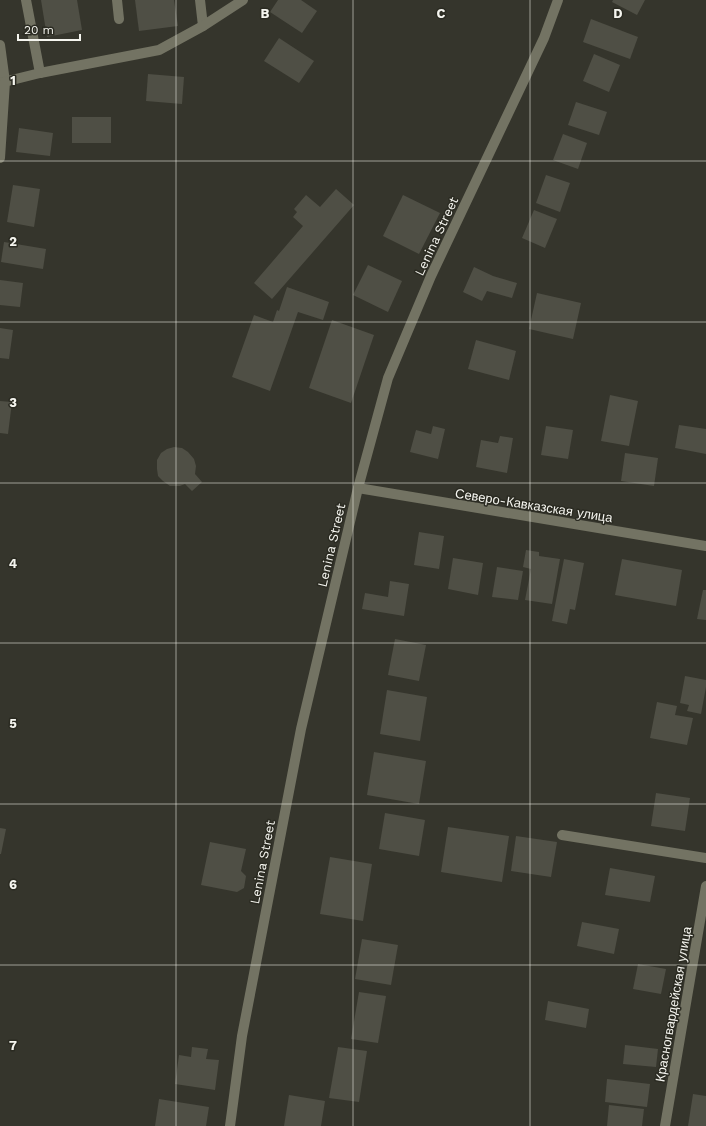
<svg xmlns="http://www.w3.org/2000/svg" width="706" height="1126" font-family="'Work Sans',sans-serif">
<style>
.building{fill:#4f4f45}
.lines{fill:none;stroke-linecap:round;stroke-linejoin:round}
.lane{stroke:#737363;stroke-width:10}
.street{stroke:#737363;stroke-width:10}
.grid{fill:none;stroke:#f5f5ef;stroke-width:1;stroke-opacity:0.55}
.labels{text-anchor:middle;stroke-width:3;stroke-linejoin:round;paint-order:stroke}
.street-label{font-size:13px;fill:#f5f5ef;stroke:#2b2b22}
.grid-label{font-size:13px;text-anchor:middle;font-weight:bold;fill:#f5f5ef;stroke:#2b2b22;stroke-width:3;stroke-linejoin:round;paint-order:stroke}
</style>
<rect width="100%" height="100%" fill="#35352c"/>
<g class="building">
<path d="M41,0H77L82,30L47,37Z"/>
<path d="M135,0H174L178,26L139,31Z"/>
<path d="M278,0H301L317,11L302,33L270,12Z"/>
<path d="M613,0H645L637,15L612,2Z"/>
<path d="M591,19L638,37L630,59L583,42Z"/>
<path d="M279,38L314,61L299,83L264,61Z"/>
<path d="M594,54L620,65L609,92L583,81Z"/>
<path d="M148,74L184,77L182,104L146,101Z"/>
<path d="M576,102L607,112L599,135L568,125Z"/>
<rect x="72" y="117" width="39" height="26"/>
<path d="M19,128L53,133L50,156L16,152Z"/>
<path d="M563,134L587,143L578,169L553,160Z"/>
<path d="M546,175L570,183L560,212L536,203Z"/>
<path d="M13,185L40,189L34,227L7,222Z"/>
<path d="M336,189L354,205L272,299L254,283L303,226L293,217L297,212L294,209L306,195L320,207Z"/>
<path d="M403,195L440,213L419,254L383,236Z"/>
<path d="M534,210L557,219L545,248L522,238Z"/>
<path d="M4,242L46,249L43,269L1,262Z"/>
<path d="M368,265L402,281L388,312L353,295Z"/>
<path d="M474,267L493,276L517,283L512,298L487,291L482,301L463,292Z"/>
<path d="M0,280L23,283L20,307L0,305Z"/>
<path d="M287,287L329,302L323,320L298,312L270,391L232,377L254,315L273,322L277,310L279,311Z"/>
<path d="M537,293L581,303L573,339L529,329Z"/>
<path d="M332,320L374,335L351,403L309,388Z"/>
<path d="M0,328L13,330L9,359L0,358Z"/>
<path d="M476,340L516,351L509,380L468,369Z"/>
<path d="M610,395L638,401L629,446L601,441Z"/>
<path d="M0,401L12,402L8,434L0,433Z"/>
<path d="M679,425L706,429V454L675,448Z"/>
<path d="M433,426L445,429L438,459L410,452L416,430L431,434Z"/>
<path d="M546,426L573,430L568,459L541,455Z"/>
<path d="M500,436L513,438L507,473L476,467L481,440L498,443Z"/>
<path d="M174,447L182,448L188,452L194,459L196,466L195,474L202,482L192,491L185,484L180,486H170L163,481L158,476L157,469V460L161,453L167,449Z"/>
<path d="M625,453L658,458L654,486L621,481Z"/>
<path d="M419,532L444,536L439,569L414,565Z"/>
<path d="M526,550L539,552V556L560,559L552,604L525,600L531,569L523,567Z"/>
<path d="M453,558L483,563L478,595L448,589Z"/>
<path d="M564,559L584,563L575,610L570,609L567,624L552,621Z"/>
<path d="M622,559L682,570L676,606L615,595Z"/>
<path d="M497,567L523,571L518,600L492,597Z"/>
<path d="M390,581L409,584L404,616L362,609L365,593L388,597Z"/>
<path d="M703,590H706V620L697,619Z"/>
<path d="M395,639L426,645L419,681L388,675Z"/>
<path d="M685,676L706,680V687L701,714L687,711L689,705L680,703Z"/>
<path d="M387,690L427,697L420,741L380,734Z"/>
<path d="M657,702L677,706L675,715L693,718L687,745L650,738Z"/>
<path d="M374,752L426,761L419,804L367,795Z"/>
<path d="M656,793L690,798L685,831L651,826Z"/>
<path d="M385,813L425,820L419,856L379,849Z"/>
<path d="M448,827L509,836L502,882L441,872Z"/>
<path d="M0,828L6,829L1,854H0Z"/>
<path d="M516,836L557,842L551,877L511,871Z"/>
<path d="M210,842L246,849L241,871L246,876L244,888L237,892L201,885Z"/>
<path d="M330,857L372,864L363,921L320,914Z"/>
<path d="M610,868L655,876L650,902L605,895Z"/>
<path d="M582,922L619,929L614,954L577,946Z"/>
<path d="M362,939L398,945L391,985L355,979Z"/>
<path d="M638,964L666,969L661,994L633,989Z"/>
<path d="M359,992L386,996L378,1043L351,1039Z"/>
<path d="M548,1001L589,1009L586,1028L545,1020Z"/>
<path d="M625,1045L658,1049L656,1067L623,1064Z"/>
<path d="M192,1047L208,1049L206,1059L219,1060L215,1090L175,1084L179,1055L191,1057Z"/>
<path d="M338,1047L367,1051L359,1102L329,1098Z"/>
<path d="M607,1079L650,1084L647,1107L605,1102Z"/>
<path d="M693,1094L706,1096V1126H688Z"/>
<path d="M289,1095L325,1101L321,1126H284Z"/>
<path d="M159,1099L209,1107L206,1126H155Z"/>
<path d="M609,1105L644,1109L642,1126H607Z"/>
</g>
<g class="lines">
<g class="lane">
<path d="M26,0L40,73"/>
<path d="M117,0L119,19"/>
<path d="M0,45L5,82"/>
<path d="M562,835L706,858"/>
</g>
<g class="street">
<path d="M200,0L203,26"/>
<path d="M0,83L40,73L159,50L203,26L243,0"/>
<path d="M0,158L5,82"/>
<path d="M358,488L706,546"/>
<path d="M230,1126L242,1036L301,729L358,488L388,378L431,276L544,38L558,0"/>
<path d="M665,1126L706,886"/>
</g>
</g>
<path class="grid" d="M176,0V1126M353,0V1126M530,0V1126M0,161H706M0,322H706M0,483H706M0,643H706M0,804H706M0,965H706"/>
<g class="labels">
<g class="street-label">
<text transform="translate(436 236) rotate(-65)" y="5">Lenina Street</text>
<text transform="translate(534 505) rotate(9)" y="5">Северо-Кавказская улица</text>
<text transform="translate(331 545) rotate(-77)" y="5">Lenina Street</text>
<text transform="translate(262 862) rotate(-79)" y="5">Lenina Street</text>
<text transform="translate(673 1004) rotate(-80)" y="5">Красногвардейская улица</text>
</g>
</g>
<g class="grid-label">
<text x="265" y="18">B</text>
<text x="441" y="18">C</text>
<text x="618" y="18">D</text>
<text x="13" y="85">1</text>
<text x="13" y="246">2</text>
<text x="13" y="407">3</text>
<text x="13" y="568">4</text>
<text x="13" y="728">5</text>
<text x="13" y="889">6</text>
<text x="13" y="1050">7</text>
</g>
<path d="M18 34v6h62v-6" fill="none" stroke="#f5f5ef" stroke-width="2"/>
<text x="24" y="34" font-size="12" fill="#f5f5ef" stroke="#2b2b22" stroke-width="3" paint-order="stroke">20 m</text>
</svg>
